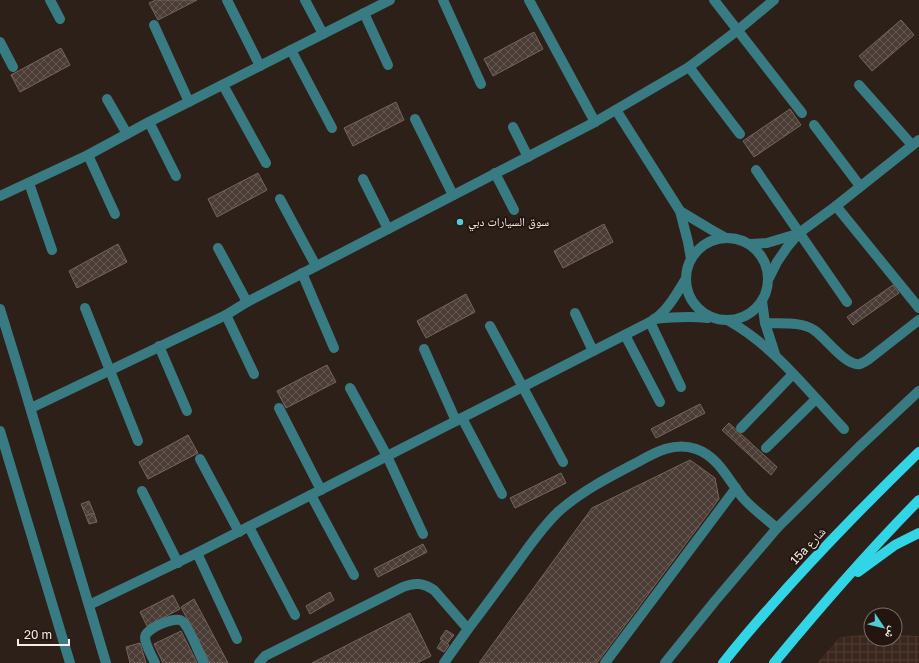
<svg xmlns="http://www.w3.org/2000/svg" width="919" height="663" font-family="'Golos Text','Noto Naskh Arabic',sans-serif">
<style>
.industrial{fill:url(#industrial-grid)}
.building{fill:url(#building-cross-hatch);stroke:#75655d}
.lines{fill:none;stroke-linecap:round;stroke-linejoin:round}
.minor{stroke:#397b83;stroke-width:10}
.major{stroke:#31d5e6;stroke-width:10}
.poi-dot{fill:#52cbd9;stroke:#231610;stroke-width:1.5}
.labels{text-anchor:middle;stroke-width:4;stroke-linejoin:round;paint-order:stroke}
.poi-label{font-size:12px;fill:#f6ece8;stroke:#231610;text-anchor:start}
.street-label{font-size:12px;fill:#f6ece8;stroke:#231610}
</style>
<defs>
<pattern id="industrial-grid" width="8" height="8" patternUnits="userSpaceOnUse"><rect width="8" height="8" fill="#3b271d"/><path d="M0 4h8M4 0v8" fill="none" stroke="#4e3c33"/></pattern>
<pattern id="building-cross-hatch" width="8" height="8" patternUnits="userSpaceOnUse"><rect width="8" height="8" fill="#4b3c35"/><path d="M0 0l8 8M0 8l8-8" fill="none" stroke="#665852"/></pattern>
</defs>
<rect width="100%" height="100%" fill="#2d2019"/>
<path class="industrial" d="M865,635H871V639H895V635L919,636V663H817L840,637Z"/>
<g class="building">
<path d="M156,0H197L158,20L149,3Z"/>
<path d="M901,20L914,35L872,71L859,56Z"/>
<path d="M534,32L543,49L493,76L484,59Z"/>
<path d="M61,48L70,65L20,92L11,75Z"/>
<path d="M396,102L404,120L353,146L344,128Z"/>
<path d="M790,109L801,125L754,157L743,141Z"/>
<path d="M258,173L267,190L217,217L208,199Z"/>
<path d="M604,224L613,242L563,268L554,251Z"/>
<path d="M118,244L127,262L77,288L69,271Z"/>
<path d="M893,285L899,293L853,325L847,317Z"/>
<path d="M466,294L475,312L426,338L417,321Z"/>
<path d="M327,365L336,382L286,408L277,391Z"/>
<path d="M700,404L705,413L656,438L651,429Z"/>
<path d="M729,423L777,467L771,475L722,430Z"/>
<path d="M188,435L198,453L148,479L139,462Z"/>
<path d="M690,460L715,478L719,499L597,663H479L592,508Z"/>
<path d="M561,473L566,483L515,508L510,498Z"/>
<path d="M89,501L94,513L86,516L81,504Z"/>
<path d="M94,513L97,522L89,524L86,516Z"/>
<path d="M423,544L427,552L378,577L374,569Z"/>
<path d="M330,592L334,600L310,614L306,606Z"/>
<path d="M173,595L180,609L147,626L140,612Z"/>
<path d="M194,599L228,663H210L181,607Z"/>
<path d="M410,613L431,656L417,663H312Z"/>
<path d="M446,630L454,635L447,644L440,639Z"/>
<path d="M181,631L197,663H163L154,644Z"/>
<path d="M442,640L449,645L444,652L437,648Z"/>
<path d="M140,643L146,663H130L126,647Z"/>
</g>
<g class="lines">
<g class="minor">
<path d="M50,0L60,19"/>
<path d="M227,0L260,66"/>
<path d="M305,0L323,34"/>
<path d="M443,0L481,84"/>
<path d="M529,0L595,122"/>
<path d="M714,0L802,113"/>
<path d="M364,13L388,65"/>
<path d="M154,25L189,102"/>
<path d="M0,42L13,67"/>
<path d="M291,50L332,128"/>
<path d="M689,67L740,134"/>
<path d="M223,85L266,163"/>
<path d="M859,85L912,145"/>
<path d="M107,99L127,134"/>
<path d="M616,110L680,211L688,242L691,259"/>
<path d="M415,119L453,195"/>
<path d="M149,122L176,176"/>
<path d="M814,125L860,186"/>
<path d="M513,127L528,157"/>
<path d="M88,155L115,214"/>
<path d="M756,170L847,302"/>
<path d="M495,173L514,210"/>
<path d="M363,179L388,229"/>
<path d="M29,183L52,250"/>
<path d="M0,196L88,155L149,122L390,0"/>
<path d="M280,199L316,266"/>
<path d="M836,206L919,308"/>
<path d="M680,211L710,229L726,238"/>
<circle cx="727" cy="279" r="41"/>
<path d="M750,244L767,243L797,234"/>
<path d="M218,248L247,302"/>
<path d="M302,273L334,348"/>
<path d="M769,278L777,262L788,246L799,233L836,206L919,140"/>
<path d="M762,301L765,323L775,354"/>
<path d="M85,308L138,441"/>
<path d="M0,309L21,377L106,663"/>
<path d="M575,313L593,351"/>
<path d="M226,315L254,374"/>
<path d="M654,319C673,317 690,316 708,318"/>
<path d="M729,321C775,347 808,391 844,429"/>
<path d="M650,322L681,387"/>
<path d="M765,323C780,324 801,321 814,330C825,337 846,367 860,364C863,363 866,361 869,359L919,320"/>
<path d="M490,326L563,462"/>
<path d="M625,335L660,402"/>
<path d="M159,346L187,411"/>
<path d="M424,349L456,421"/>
<path d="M350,388L387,456L423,534"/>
<path d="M31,408L226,315L247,302L595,122L689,67L738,30L774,0"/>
<path d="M279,408L321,490"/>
<path d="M462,418L502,494"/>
<path d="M741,428L793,374"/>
<path d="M0,431L70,663"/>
<path d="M766,448L816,399"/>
<path d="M200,459L239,532"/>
<path d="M142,491L178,563"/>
<path d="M311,495L354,575"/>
<path d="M249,527L295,615"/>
<path d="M197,553L237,639"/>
<path d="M89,605L197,553L650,322C666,313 676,295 685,280"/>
<path d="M468,629C485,607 501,585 517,563C530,545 543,526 559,511C582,491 609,477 636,463C654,453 674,441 696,449C719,457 728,480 743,498C753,509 766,519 777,528"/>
<path d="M155,663C152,656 145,645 145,637C146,628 176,616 182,621C189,626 199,654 204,663"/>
<path d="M259,663L265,656L403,587C415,582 423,583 434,590L468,629L444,663"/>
<path d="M605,663L736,488"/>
<path d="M665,663L715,601L777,528L859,447L919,391"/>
</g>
<g class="major">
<path d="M858,572L895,545L919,533"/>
<path d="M723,663C783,588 850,519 919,452"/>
<path d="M774,663C820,607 868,552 919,500"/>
</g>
</g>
<circle class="poi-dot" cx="460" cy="222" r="4"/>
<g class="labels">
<g class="poi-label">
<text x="468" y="226">سوق السيارات دبي</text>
</g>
<g class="street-label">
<text transform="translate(808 546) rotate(-47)" y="4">15a شارع</text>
</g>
</g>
<g transform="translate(883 627) rotate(125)"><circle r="19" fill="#231610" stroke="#776c66"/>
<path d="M0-3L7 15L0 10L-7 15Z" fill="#52cbd9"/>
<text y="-6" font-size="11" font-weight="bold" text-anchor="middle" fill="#f6ece8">ش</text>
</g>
<path d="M18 639v6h51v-6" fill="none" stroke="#f6ece8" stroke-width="2"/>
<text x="24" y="639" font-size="12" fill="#f6ece8" stroke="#231610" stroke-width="3" paint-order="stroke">20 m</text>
</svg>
